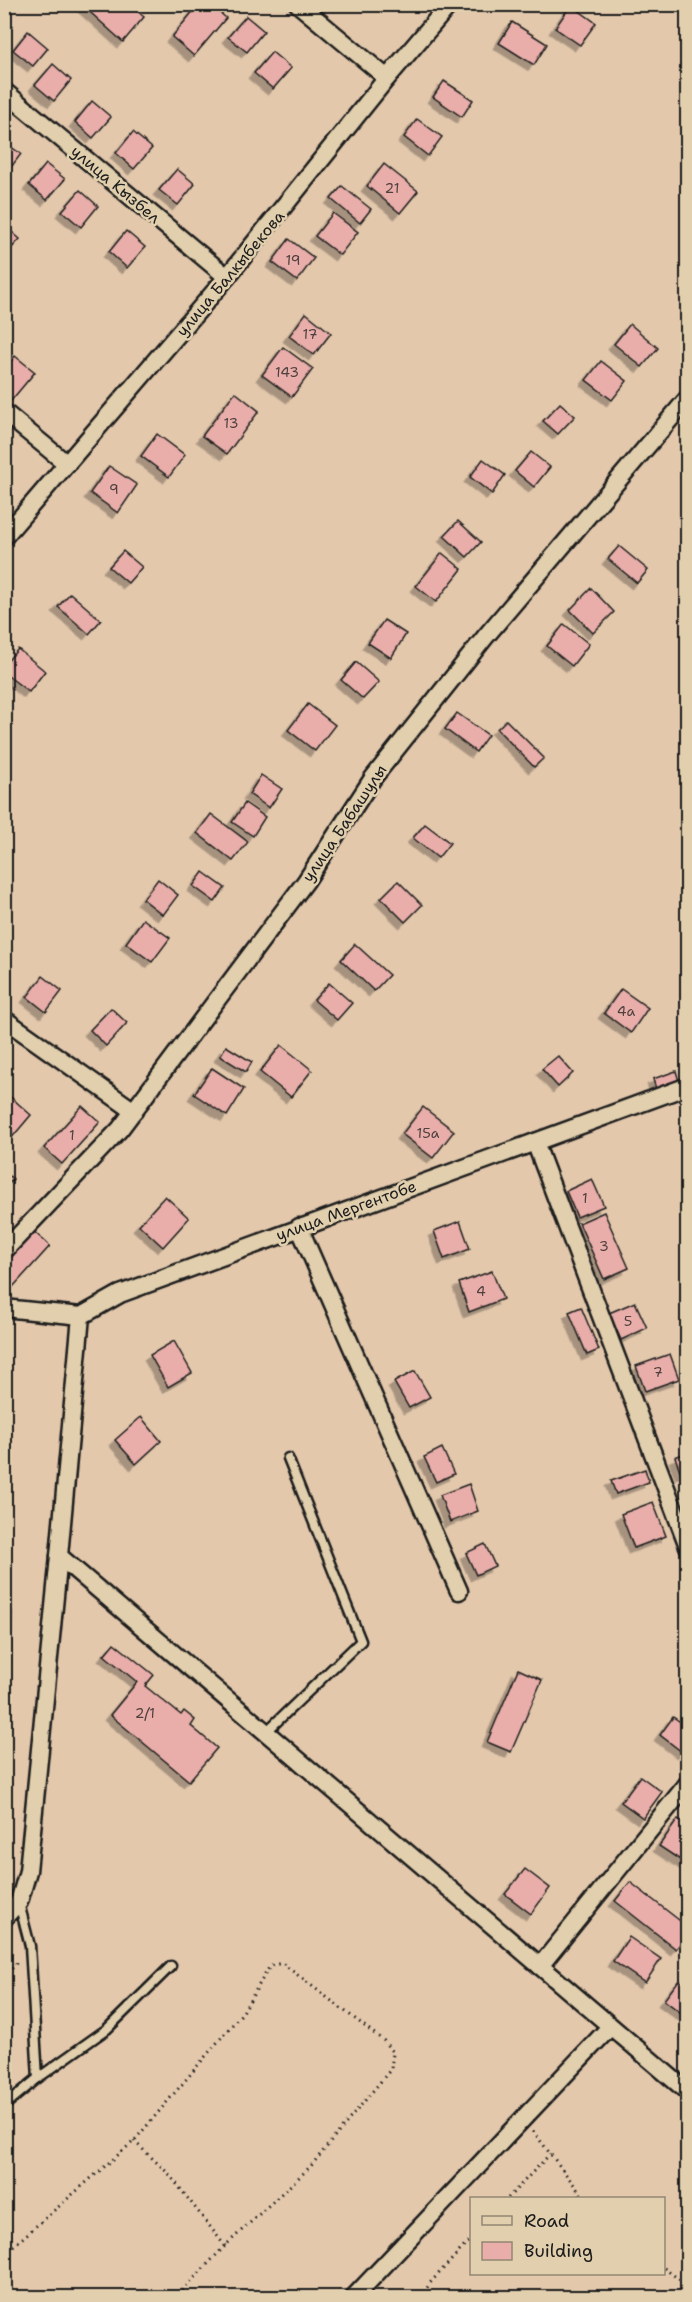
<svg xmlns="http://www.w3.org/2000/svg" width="692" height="2302" font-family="'Shantell Sans',sans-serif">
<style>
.building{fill:#e9aea9;stroke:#1c1c1c;stroke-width:1.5;filter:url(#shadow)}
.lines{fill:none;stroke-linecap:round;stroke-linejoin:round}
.lane-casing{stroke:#1c1c1c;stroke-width:13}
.street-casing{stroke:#1c1c1c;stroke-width:21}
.path{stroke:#1c1c1c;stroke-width:3;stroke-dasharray:1.5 4.5;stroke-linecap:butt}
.lane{stroke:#e1cfad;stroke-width:8}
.street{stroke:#e1cfad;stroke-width:16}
.labels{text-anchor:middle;stroke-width:5;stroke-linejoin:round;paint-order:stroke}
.number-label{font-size:14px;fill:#4f403f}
.street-label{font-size:16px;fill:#1c1c1c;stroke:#e1cfad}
</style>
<defs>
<filter id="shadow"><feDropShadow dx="-5.5" dy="5.5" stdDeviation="0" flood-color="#0004"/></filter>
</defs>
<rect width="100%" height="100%" fill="#e3c8ac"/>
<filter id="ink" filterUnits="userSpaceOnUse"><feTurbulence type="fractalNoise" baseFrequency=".0167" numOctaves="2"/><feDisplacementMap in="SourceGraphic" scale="12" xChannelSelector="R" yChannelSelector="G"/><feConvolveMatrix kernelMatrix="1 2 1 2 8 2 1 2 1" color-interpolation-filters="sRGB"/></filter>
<g filter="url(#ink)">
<g class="building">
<path d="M81,4H130L144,17L123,42Z"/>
<path d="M199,4H210L226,18L194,56L172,37Z"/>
<path d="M571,5L596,23L580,45L555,28Z"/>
<path d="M246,16L264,31L247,52L228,37Z"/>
<path d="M512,22L547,44L534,65L499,43Z"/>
<path d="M28,31L48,48L33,66L13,50Z"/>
<path d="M272,52L291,68L273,89L254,73Z"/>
<path d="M53,64L71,80L54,101L35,85Z"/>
<path d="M444,81L473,100L462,117L433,97Z"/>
<path d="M92,101L111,117L93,138L75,122Z"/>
<path d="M417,119L442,137L428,156L404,137Z"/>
<path d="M133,132L152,148L134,169L116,153Z"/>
<path d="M4,142L21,154L5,175H4Z"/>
<path d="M46,164L65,179L47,200L29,185Z"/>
<path d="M384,164L418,191L400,213L367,186Z"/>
<path d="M177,169L195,184L178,205L159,190Z"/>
<path d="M342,186L371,209L360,223L331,199Z"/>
<path d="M80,190L98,206L81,227L62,211Z"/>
<path d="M333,213L358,232L340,255L315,236Z"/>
<path d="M4,225L20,239L4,256Z"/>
<path d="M126,231L145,247L127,268L109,252Z"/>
<path d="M289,239L314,258L297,281L272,262Z"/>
<path d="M306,313L331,333L314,355L289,336Z"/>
<path d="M630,324L658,348L642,367L614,344Z"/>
<path d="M283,347L313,369L292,397L262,375Z"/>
<path d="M15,356L35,372L10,402L4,397V370Z"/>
<path d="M601,361L627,381L612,400L586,380Z"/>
<path d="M235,392L259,411L227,454L202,436Z"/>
<path d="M560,403L575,416L558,434L543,421Z"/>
<path d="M157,434L185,455L169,477L141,456Z"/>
<path d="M531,452L550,467L534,487L515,471Z"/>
<path d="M483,459L505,475L492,494L470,477Z"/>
<path d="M109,466L137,485L118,513L90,493Z"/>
<path d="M458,521L481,542L467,557L444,536Z"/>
<path d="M619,546L648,570L637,583L608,559Z"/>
<path d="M123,551L142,567L128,583L109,567Z"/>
<path d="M442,553L462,569L436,602L416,586Z"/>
<path d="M591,588L614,612L593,633L570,610Z"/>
<path d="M70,593L101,620L89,634L58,607Z"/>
<path d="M384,620L406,634L391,658L368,643Z"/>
<path d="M564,624L589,644L572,666L547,646Z"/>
<path d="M18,649L45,671L29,692L4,673V665Z"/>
<path d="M356,662L379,682L363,699L341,680Z"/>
<path d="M308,704L335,725L315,751L288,730Z"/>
<path d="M457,713L488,735L476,752L445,729Z"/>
<path d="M506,720L544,758L534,767L497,729Z"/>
<path d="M261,775L282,789L269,808L249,794Z"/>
<path d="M245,803L265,817L253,836L232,822Z"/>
<path d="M211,814L248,842L233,861L197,833Z"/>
<path d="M425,824L450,843L438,858L413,838Z"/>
<path d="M203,872L225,888L215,902L193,886Z"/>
<path d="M158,879L178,895L163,915L143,899Z"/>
<path d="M398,881L422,905L405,922L381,898Z"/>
<path d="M143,919L170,938L152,962L126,943Z"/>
<path d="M355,944L389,975L374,991L341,960Z"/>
<path d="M43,976L62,991L46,1012L27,997Z"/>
<path d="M329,983L352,1003L337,1020L314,1000Z"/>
<path d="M621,989L648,1008L631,1033L604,1013Z"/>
<path d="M111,1008L127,1023L106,1046L90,1030Z"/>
<path d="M281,1045L312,1070L291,1097L260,1072Z"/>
<path d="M226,1046L252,1062L246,1072L220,1056Z"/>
<path d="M558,1056L573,1073L558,1087L542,1069Z"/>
<path d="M212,1068L244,1089L227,1116L194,1094Z"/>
<path d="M676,1071L679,1081L656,1089L653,1079Z"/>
<path d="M5,1092L31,1115L9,1141L4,1137Z"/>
<path d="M82,1106L100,1122L62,1164L44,1148Z"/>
<path d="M423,1107L454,1131L433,1158L402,1134Z"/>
<path d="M4,1171L13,1179L4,1189Z"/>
<path d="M592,1179L604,1206L577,1217L566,1191Z"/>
<path d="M165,1196L189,1218L163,1247L139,1225Z"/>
<path d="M604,1212L629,1268L604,1279L579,1223Z"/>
<path d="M460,1221L470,1249L444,1259L434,1231Z"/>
<path d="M32,1230L50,1246L12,1288L4,1281V1261Z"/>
<path d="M492,1271L503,1299L469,1312L459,1283Z"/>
<path d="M635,1302L647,1328L621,1340L609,1313Z"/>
<path d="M581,1307L599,1350L587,1355L569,1312Z"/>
<path d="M174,1341L192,1373L168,1387L150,1355Z"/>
<path d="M670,1354L679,1379L645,1391L636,1366Z"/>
<path d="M415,1371L430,1397L409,1408L394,1382Z"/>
<path d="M141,1417L161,1441L136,1464L115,1440Z"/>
<path d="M442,1448L454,1474L436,1482L424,1457Z"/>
<path d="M688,1452V1471L681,1473L675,1457Z"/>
<path d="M645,1469L649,1482L616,1494L611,1481Z"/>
<path d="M469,1484L478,1511L450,1522L440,1495Z"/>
<path d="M653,1502L666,1536L634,1548L621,1514Z"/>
<path d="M485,1544L495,1566L476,1575L466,1553Z"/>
<path d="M114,1643L154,1675L145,1686L181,1715L184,1711L195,1720L191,1726L217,1748L189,1781L110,1715L137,1682L104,1655Z"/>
<path d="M518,1669L542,1680L511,1752L487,1742Z"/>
<path d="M673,1717L688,1727V1744L682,1752L660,1735Z"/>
<path d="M640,1776L662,1792L643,1818L621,1802Z"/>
<path d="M678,1819L688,1825V1865L659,1846Z"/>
<path d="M525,1869L550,1888L531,1914L505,1894Z"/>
<path d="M630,1882L688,1927V1934L676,1949L615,1901Z"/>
<path d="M629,1937L661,1959L645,1983L613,1961Z"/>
<path d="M679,1980L688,1987V2009L684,2015L664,2000Z"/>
</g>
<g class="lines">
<g class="lane-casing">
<g id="lane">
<path d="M4,1604L6,1612L4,1713"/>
<path d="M266,1732L361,1641L288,1458"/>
<path d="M19,1903L30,1946L38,2078"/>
<path d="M4,2106L38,2078L107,2029L171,1966"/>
</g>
</g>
<g class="street-casing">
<g id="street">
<path d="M298,4L387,78"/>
<path d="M4,91L227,277"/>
<path d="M4,412L67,464"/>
<path d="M4,537L227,277L387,78L450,4"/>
<path d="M4,1019L134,1111"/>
<path d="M535,1142L688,1546"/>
<path d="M299,1227L459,1591"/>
<path d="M4,1251L120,1129L306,881L373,778L486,636L688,398"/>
<path d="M4,1308L81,1316L120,1294L688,1086"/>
<path d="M81,1316L59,1556L688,2092"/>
<path d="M4,1918L19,1902L28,1871L59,1556"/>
<path d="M540,1966L688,1783"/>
<path d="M353,2298L610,2027"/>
</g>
</g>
<g class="path">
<path d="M4,1978L18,1961"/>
<path d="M533,2131L584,2198"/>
<path d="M134,2141L169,2174L225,2246"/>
<path d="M508,2198L550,2154"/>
<path d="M4,2254L134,2141L243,2012L270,1966L282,1963L384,2041L393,2053L391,2069L310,2167L225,2246L175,2298"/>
<path d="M664,2268L688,2286"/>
<path d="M421,2298L430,2283L472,2238"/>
</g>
<use href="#lane" class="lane"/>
<use href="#street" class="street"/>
</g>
</g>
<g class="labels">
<g class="number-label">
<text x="392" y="193">21</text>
<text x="293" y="265">19</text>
<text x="310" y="339">17</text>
<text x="287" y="377">143</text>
<text x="231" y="428">13</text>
<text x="114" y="494">9</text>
<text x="626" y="1016">4а</text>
<text x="428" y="1138">15а</text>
<text x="72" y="1140">1</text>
<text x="585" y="1203">1</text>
<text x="604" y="1251">3</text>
<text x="481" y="1296">4</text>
<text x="628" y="1326">5</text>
<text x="658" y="1377">7</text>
<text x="145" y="1718">2/1</text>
</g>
<g class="street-label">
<text transform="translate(116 184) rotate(40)" y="6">улица Кызбел</text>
<text transform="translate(230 273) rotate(-50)" y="6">улица Балкыбекова</text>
<text transform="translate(344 823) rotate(-56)" y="6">улица Бабашулы</text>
<text transform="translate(346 1210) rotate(-20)" y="6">улица Мергентобе</text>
</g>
</g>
<rect width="692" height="2302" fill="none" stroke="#e1cfad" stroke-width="24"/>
<rect x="12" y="12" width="668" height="2278" fill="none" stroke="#1c1c1c" stroke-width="2" filter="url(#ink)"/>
<rect x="470" y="2197" width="195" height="78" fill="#e1cfad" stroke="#928773" stroke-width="1.5"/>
<rect x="482" y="2216" width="30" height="9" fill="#e1cfad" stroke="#928773" stroke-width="1.5"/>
<text x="524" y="2227" font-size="18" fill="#1c1c1c">Road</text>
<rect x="482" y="2242" width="30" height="18" fill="#e9aea9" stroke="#928773" stroke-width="1.5"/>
<text x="524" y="2257" font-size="18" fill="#1c1c1c">Building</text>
</svg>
